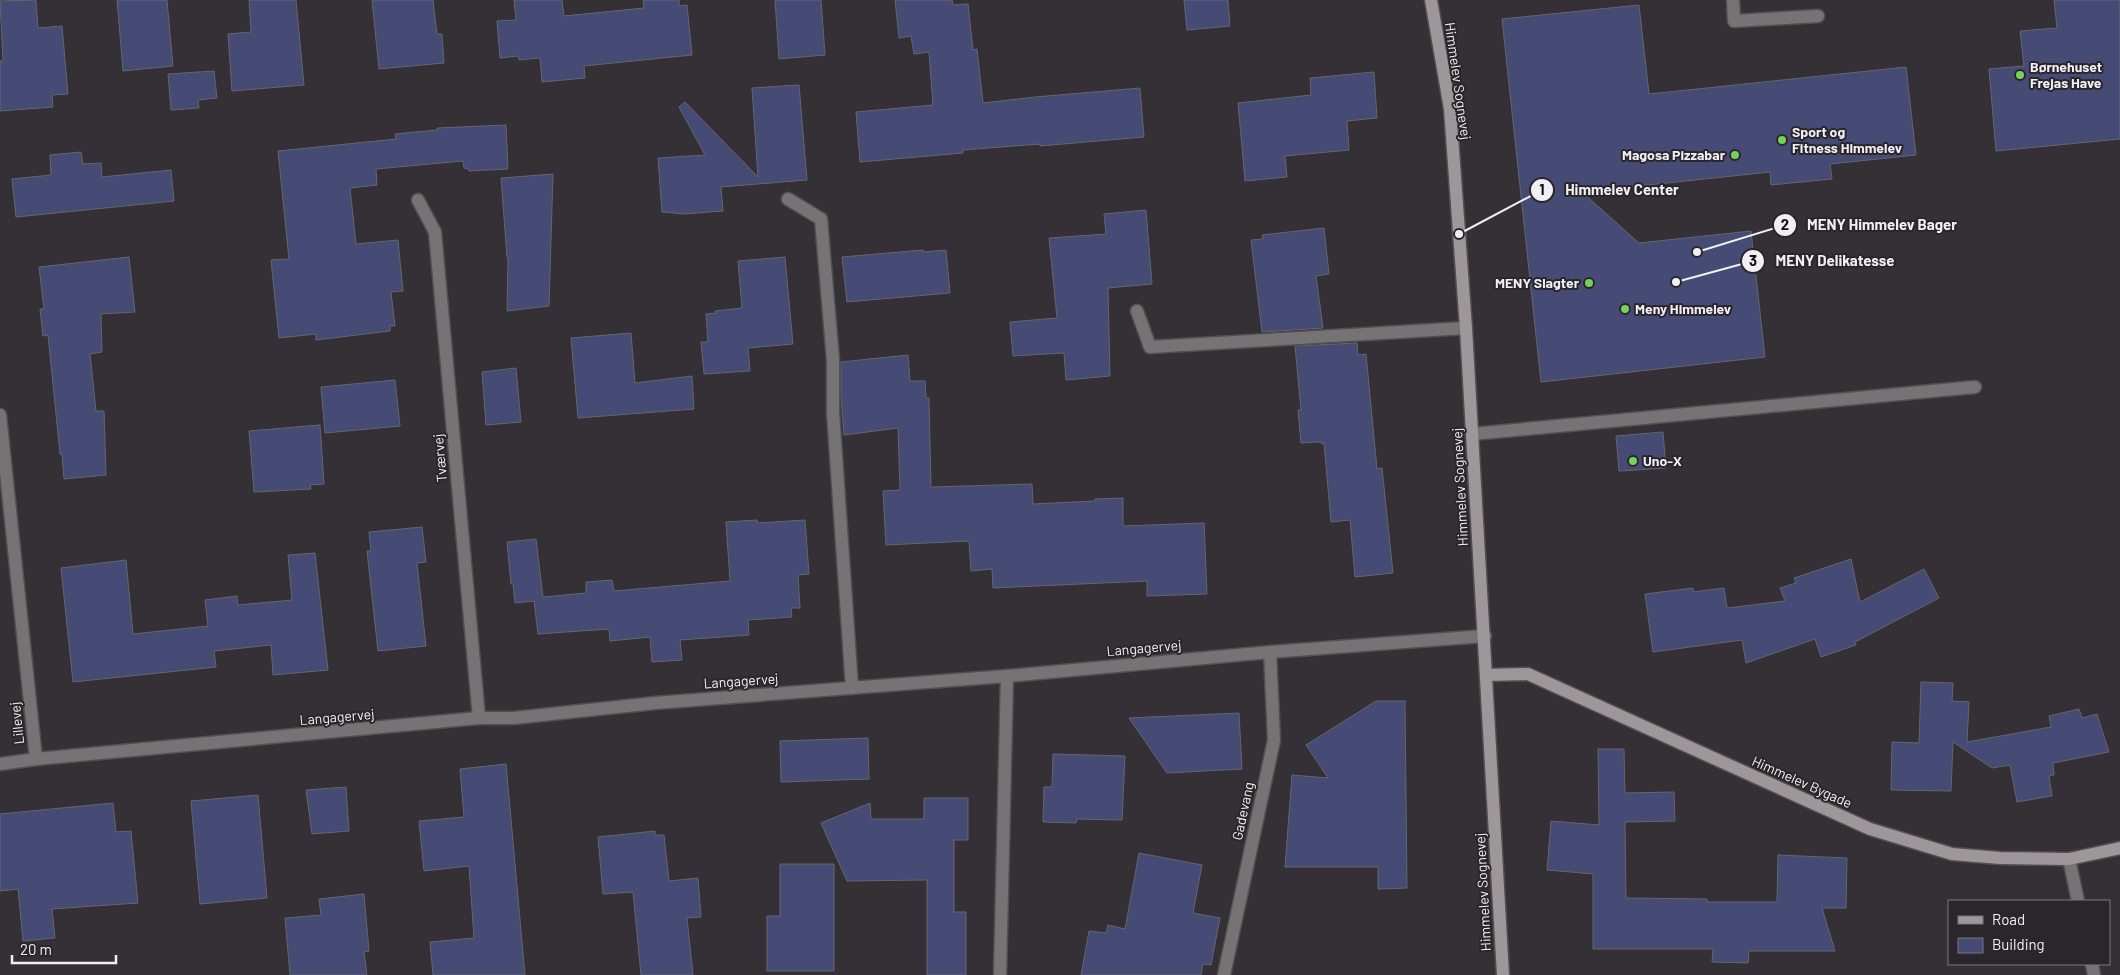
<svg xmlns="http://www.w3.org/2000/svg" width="2120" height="975" font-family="Barlow,sans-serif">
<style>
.building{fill:#454b74;stroke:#64666d}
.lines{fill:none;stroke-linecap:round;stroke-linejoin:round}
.lane-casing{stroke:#524f54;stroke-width:15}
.street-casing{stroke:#524f54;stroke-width:15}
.secondary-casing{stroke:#524f54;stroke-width:15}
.lane{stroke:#767374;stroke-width:12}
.street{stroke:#767374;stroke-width:12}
.secondary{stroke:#9d979a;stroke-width:12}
.poi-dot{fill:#74d25b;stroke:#2a262c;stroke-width:2}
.labels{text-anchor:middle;stroke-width:4;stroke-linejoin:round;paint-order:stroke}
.poi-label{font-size:14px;font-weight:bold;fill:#f1eff3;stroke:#2a262c;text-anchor:start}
.street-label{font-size:14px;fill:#f1eff3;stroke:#2a262c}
.leader{fill:none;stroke:#f1eff3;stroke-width:2}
.callout-dot{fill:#f1eff3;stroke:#2a262c;stroke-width:2}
.mark-label{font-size:15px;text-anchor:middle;font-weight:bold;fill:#111}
.callout-label{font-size:15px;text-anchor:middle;font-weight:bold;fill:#f1eff3;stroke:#2a262c;stroke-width:4;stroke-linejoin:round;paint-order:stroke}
</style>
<rect width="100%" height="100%" fill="#343036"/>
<g class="building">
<path d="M36,0L38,28L62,26L68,94L52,95L53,107L0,111V61H3L0,1Z"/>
<path d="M117,0H167L173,66L123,71Z"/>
<path d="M249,0H296L304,85L232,91L228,34L251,32Z"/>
<path d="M372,0H433L437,34H442L444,63L379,69Z"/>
<path d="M514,0H562L564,16L644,8L643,0H679V6L687,5L692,55L584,66L585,78L542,82L540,58L519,60L518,56L500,58L497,21L516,20Z"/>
<path d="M775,0H821L825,55L779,59Z"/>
<path d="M895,0H952L953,5L968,4L973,50L977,49L983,103L1035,97L1140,88L1144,137L1040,146V144L963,150V153L860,162L856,112L933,105L929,52L914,54L911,36L899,38Z"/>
<path d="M1184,0H1228L1230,26L1187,30Z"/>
<path d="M2054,0H2120V139L1996,151L1989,69L2024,66L2020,31L2057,28Z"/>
<path d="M1639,5L1649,94L1906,67L1916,155L1830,164L1832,179L1771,185L1770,172L1582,192L1639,243L1751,231L1765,357L1541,382L1502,19Z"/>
<path d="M214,71L217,98L198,100L199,108L171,110L168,74Z"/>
<path d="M1374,72L1377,118L1347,121L1349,150L1285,156L1287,177L1245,181L1238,103L1311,95L1310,78Z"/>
<path d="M799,85L807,180L721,187L723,211L684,214L662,212L658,158L705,155L679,107L685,102L758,177L752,88Z"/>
<path d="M506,125L508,169L469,171V169L464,168L463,161L376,169L377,185L350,188L356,244L398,240L403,291L391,292L395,326H390V331L316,340V334L279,338L271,260L289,259L278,151L396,139L395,134L437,130V128Z"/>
<path d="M81,152L83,164L101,163L102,177L171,170L174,201L16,217L12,179L51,175L50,155Z"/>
<path d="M553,174L549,306L507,311L508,257H507L501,178Z"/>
<path d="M1146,210L1152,284L1108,288L1110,376L1066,380L1064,353L1013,356L1010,322L1057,318L1049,238L1106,234L1104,214Z"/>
<path d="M1324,228L1329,274L1316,276L1323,328L1262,332L1251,240L1263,239L1262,235Z"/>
<path d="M923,250V252L946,250L950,293L847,302L842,257Z"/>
<path d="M129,257L135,312L101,314L102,352L90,354L96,411H104L106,475L64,479L62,454H60L48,335L43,336L40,309H44L39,267Z"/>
<path d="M785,257L793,344L748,348L750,371L704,374L701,342H708L706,314L716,313L715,311L742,308L738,261Z"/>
<path d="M631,333L635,383L692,376L694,409L578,418L571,338Z"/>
<path d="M1357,343L1358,355L1366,354L1377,469L1382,468L1393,573L1355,577L1350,520L1331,522L1324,443L1322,444L1321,442L1301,443L1298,410H1301L1295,346Z"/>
<path d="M908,355L910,381H925L926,398H929L931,487L1032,484L1033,504L1095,501V499L1123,498V526L1204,523L1207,594L1147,596V581L993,588L992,569L971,571L969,541L886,545L883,491L900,490L898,428L844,435L841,396V362Z"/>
<path d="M516,368L521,422L486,425L482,372Z"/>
<path d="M395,380L400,426L325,433L321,387Z"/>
<path d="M320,425L324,484L310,485L311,489L254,492L249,431Z"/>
<path d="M1663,432L1666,468L1619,471L1616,436Z"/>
<path d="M757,520L758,523L805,520L809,574L798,575L800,608H791L792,617L748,620L749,635L680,640L682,660L652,662L650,637L610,641L609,629L538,634L534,601L515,603L513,584H511L507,542L536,539L543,597L586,593V582L612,580L614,591L730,581L726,522Z"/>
<path d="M422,527L426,562L417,563L426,646L378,651L367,551H371L369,532Z"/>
<path d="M315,553L328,670L273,675L271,645L214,651L216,667L73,682L61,568L126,560L133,634L208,626L205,600L237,596L238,605L292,600L288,555Z"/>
<path d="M1851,559L1860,602L1924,569L1939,598L1855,642L1856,645L1821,657L1815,639L1746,663L1742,640L1653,652L1645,594L1693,588V592L1724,588L1727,608L1785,601L1780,588L1796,583L1794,578Z"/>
<path d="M1921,682L1953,683L1952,701L1969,702L1967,742L2051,727L2049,716L2079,709L2082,718L2097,714L2109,752L2053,763L2054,775L2049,776L2052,796L2017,802L2010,765L1992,768L1953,742L1951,791L1891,790L1892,742L1919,743Z"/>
<path d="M1376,701H1405L1407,888L1378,889V867H1285L1292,775L1328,778L1306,745Z"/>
<path d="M1239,713L1242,769L1167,773L1129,718Z"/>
<path d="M868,738L869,779L781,782L780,741Z"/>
<path d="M1598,749H1624L1625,793L1674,792L1675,821L1625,822L1626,898L1707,899V902H1777L1778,855L1847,858L1846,908H1822L1835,951H1749L1748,963L1712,962L1713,949H1593V874L1547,870L1551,821L1599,825Z"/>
<path d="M1053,754L1125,756L1122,820L1077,819L1076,823L1043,822L1044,787H1052Z"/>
<path d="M506,764L525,975H433L430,942L474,938L469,866L424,871L419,821L464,817L460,769Z"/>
<path d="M346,787L349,831L312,834L306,790Z"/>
<path d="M258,795L267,898L200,904L191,801Z"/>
<path d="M924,798H968V840H954V912H966V975H927V880L847,881L821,823L870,803L871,819H924Z"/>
<path d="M113,803L116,832L131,831L138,903L52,909L55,938L23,941L18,889L0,891V814Z"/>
<path d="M655,831V835H664L669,881L698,878L701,917L687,918L693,975H641L633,892L603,894L598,837Z"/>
<path d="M1139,853L1202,865L1193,913L1220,918L1211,965L1203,964L1201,975H1081L1089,931L1106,933L1108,925L1125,929Z"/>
<path d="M780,864H834V971H767V916H780Z"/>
<path d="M364,894L369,951L364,952L367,975H290L285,918L321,915L319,899Z"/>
</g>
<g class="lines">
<g class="lane-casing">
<g id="lane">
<path d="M1733,0L1734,21L1818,16"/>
<path d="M788,199L821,219L833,360V412L852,688"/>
<path d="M1137,311L1150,347L1466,328"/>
<path d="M1472,434L1975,387"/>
<path d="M1000,975L1007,676"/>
</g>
</g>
<g class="street-casing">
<g id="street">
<path d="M418,200L435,232L479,718"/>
<path d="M0,415L36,759"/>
<path d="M0,764L36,759L479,718H514L655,703L1007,676L1270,652L1485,636"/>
<path d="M2069,859L2078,901"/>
<path d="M2092,964L2094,975"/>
<path d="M1224,975L1274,740L1270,652"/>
</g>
</g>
<g class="secondary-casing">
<g id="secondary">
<path d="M1431,0L1450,109L1466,328L1503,975"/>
<path d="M1486,675L1528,674L1870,829L1952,854L2000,858L2069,859L2120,848"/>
</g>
</g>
<use href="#lane" class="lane"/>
<use href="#street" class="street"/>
<use href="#secondary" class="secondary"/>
</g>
<g class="poi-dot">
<circle cx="2020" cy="75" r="5"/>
<circle cx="1782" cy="140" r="5"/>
<circle cx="1735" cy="155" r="5"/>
<circle cx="1589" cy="283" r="5"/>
<circle cx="1625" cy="309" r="5"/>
<circle cx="1633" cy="461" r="5"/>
</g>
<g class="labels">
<g class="poi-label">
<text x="2030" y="72">Børnehuset<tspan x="2030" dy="16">Frejas Have</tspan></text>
<text x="1792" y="137">Sport og<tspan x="1792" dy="16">Fitness Himmelev</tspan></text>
<text x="1725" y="160" text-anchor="end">Magosa Pizzabar</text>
<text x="1579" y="288" text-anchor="end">MENY Slagter</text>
<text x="1635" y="314">Meny Himmelev</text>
<text x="1643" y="466">Uno-X</text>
</g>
<g class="street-label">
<text transform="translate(1458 81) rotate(82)" y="5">Himmelev Sognevej</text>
<text transform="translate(440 458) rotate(-95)" y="5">Tværvej</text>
<text transform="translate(1460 487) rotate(-93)" y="5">Himmelev Sognevej</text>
<text transform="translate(1144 648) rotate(-5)" y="5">Langagervej</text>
<text transform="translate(741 681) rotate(-4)" y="5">Langagervej</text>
<text transform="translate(337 717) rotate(-5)" y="5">Langagervej</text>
<text transform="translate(17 723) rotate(-96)" y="5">Lillevej</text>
<text transform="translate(1802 782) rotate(24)" y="5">Himmelev Bygade</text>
<text transform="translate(1243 811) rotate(-78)" y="5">Gadevang</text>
<text transform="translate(1483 892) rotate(-93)" y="5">Himmelev Sognevej</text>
</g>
</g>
<path class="leader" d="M1459 234L1542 190M1697 252L1785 225M1676 282L1753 261"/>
<g class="callout-dot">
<circle cx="1459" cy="234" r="5"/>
<circle cx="1697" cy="252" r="5"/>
<circle cx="1676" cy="282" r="5"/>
<circle cx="1542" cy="190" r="12"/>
<circle cx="1785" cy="225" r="12"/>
<circle cx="1753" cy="261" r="12"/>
</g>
<g class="mark-label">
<text x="1542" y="195">1</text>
<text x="1785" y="230">2</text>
<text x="1753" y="266">3</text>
</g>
<g class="callout-label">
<text x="1622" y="195">Himmelev Center</text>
<text x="1882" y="230">MENY Himmelev Bager</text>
<text x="1835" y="266">MENY Delikatesse</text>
</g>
<rect x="1948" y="900" width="162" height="65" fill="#2a262c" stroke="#7a767c"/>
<rect x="1958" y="916" width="25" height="8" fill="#9d979a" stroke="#7a767c"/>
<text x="1992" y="925" font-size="15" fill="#f1eff3">Road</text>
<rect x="1958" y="938" width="25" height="15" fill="#454b74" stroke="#7a767c"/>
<text x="1992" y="950" font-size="15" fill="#f1eff3">Building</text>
<path d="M12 955v8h104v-8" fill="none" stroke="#f1eff3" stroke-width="2.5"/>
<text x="20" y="955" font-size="15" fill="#f1eff3" stroke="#2a262c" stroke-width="4" paint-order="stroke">20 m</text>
</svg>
